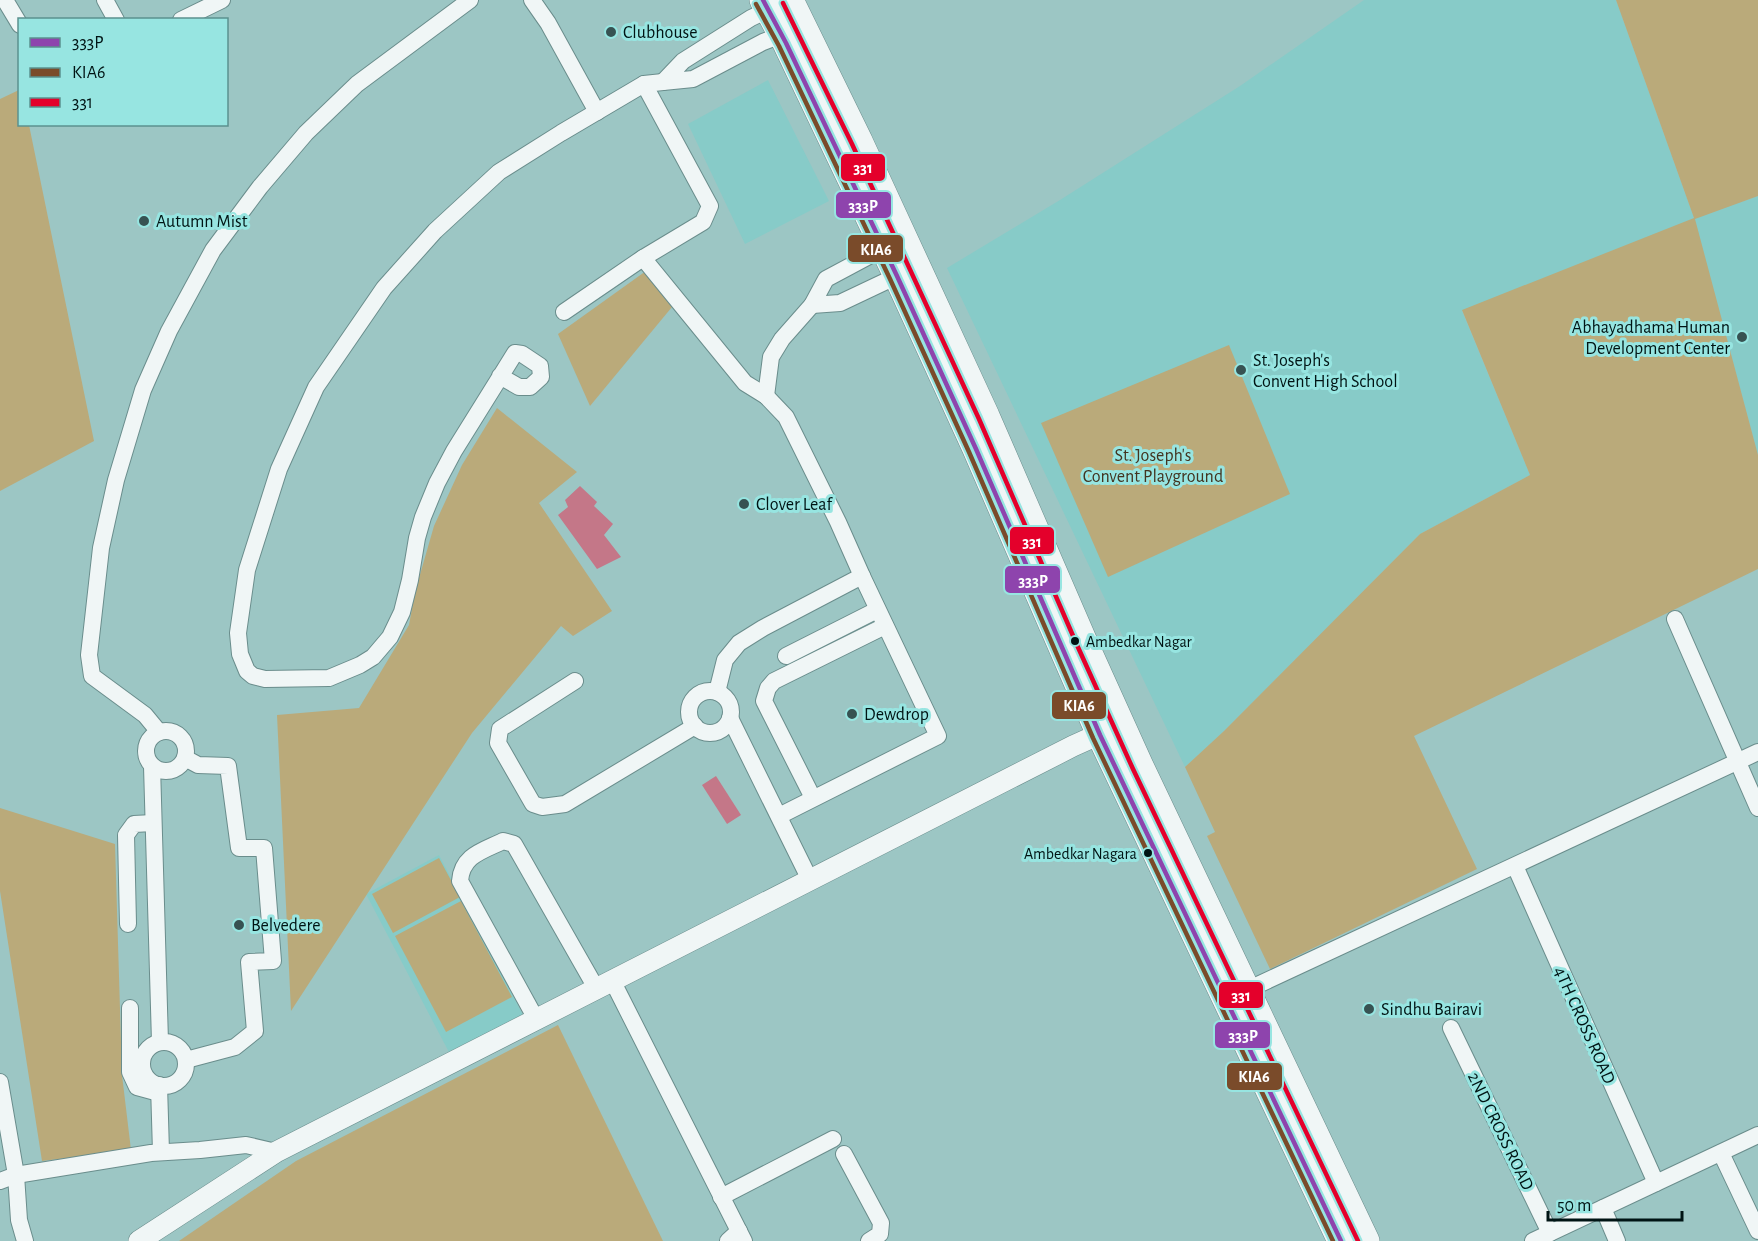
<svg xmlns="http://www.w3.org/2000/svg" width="1758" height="1241" font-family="'Alegreya Sans',sans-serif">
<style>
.built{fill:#87cbc8}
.green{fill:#baaa7a}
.water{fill:#c47788}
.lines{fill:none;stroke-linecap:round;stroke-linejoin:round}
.minor-casing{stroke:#6a8d8c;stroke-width:18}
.tertiary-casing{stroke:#6a8d8c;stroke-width:22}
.primary-casing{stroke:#6a8d8c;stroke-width:28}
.minor{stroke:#f0f6f6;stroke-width:16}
.tertiary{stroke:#f0f6f6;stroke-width:21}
.primary{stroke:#f0f6f6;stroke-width:27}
.bus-1-casing{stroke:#97e5e1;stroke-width:9}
.bus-2-casing{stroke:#97e5e1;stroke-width:9}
.bus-3-casing{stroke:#97e5e1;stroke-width:9}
.bus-1{stroke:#8e44ad;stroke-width:4.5}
.bus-2{stroke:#7a4b2a;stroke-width:4.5}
.bus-3{stroke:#e4002b;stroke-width:4.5}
.poi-dot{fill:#375252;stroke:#97e5e1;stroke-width:2}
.bus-dot{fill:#001414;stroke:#97e5e1;stroke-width:2}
.labels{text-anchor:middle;stroke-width:6;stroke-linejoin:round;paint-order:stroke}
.bus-label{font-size:16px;fill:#001414;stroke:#97e5e1;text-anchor:start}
.poi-label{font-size:18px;fill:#001414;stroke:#97e5e1;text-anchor:start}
.park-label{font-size:18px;fill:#433420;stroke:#97e5e1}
.street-label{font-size:18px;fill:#001414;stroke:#97e5e1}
.line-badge{stroke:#97e5e1;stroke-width:2}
.badge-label{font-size:16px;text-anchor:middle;font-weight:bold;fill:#fff}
</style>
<rect width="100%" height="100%" fill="#9cc6c4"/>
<g class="built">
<path d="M1364,0H1616L1694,218L1758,196V455L1694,219L1462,311L1530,475L1420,534L1224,731L1185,767L947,268L1060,200L1240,86Z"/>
<path d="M768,80L829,201L745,244L688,124Z"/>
<path d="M439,855L524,1017L451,1056L366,894Z"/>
</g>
<g class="green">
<path d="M1616,0H1758V196L1695,219L1758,455V569L1414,736L1477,869L1270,969L1207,836L1215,832L1185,767L1224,731L1420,534L1530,475L1462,310L1694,218Z"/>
<path d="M19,90L20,124L29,125L94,441L0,491V99Z"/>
<path d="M646,271L672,307L590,406L558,334Z"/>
<path d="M1229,345L1290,494L1108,577L1041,423Z"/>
<path d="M497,408L577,472L539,503L612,611L573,636L561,626L472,733L291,1011L277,715L359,708L409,625L415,592L434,526L462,465Z"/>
<path d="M0,808L115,844L122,1075L131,1150L42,1161L0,891Z"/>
<path d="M439,858L460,897L393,933L372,894Z"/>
<path d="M461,901L512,997L446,1032L395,936Z"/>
<path d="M558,1025L663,1241H179L296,1161Z"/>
</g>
<g class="water">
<path d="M580,486L597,502L594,506L613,524L604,535L621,557L597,569L558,515L568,507L565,500Z"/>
<path d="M716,776L741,815L727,824L702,785Z"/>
</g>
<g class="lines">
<g class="minor-casing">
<g id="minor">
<path d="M5,0L20,25"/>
<path d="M105,0L116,20"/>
<path d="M532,0L548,23L597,112"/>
<path d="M774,7L751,18L683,61L663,82L693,79L763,42L789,32"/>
<path d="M181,20L222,0"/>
<path d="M644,84L710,206L703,222L643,258L745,383L766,396L786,417L838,522L862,576L763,628L739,643L725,660L717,692"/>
<path d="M812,305L840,303L897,276"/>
<path d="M564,312L643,258"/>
<path d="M500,376L519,387H530L541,377L540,366L522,354L515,353L454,451L437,483L423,517L417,538L410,580L402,612L390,637L373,657L360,665L329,678L265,679L253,676L247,671L240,654L238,633L247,570L279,469L316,387L384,288L435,231L499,172L561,133L644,84L663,82"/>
<path d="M766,396L771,357L782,339L812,305L826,279L884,248"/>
<path d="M1675,619L1758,808"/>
<path d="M786,656L877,610"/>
<path d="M575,681L500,729L498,743L533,804L542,807L565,804L695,726"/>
<circle cx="710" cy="712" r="21"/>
<path d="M730,718L810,880"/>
<circle cx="166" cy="751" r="20"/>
<path d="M159,732L145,715L92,676L89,655L101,548L116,480L143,390L169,331L213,250L260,187L306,133L357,84L470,0"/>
<path d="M185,758L198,765L228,766L239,848H264L273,961L249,962L255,1031L235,1047L186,1060"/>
<path d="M152,766L160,1042"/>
<path d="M813,798L764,701L768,688L774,681L885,626"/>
<path d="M779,816L938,736L862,576"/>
<path d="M1515,866L1656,1183"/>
<path d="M128,924L126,835L134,824L153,823"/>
<path d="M612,980L744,1241"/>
<path d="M1247,990L1758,752"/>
<path d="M130,1008V1072L137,1087L159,1093"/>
<path d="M536,1019L460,881C462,855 483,851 503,841L514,844L596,988"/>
<path d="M1451,1028L1550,1233"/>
<circle cx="164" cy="1064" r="22"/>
<path d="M0,1082L16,1175L19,1220L25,1241"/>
<path d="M159,1085L161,1152"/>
<path d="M1721,1153L1758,1231"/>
<path d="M844,1154L881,1223L880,1234L869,1241"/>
<path d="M0,1181L16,1175L151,1153L200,1150L246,1145L276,1152"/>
<path d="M721,1197L833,1139"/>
<path d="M1603,1208L1617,1241"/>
<path d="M728,1241L739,1231"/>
<path d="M1533,1241L1758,1135"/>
</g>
</g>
<g class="tertiary-casing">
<path id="tertiary" d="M139,1241L276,1152L1073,746L1113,728"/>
</g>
<g class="primary-casing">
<g id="primary">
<path d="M763,0L786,43L897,276L976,449L1100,735L1341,1241"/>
<path d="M790,0L859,141L986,416L1084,642L1140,766L1366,1241"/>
</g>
</g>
<use href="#minor" class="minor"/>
<use href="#tertiary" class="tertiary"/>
<use href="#primary" class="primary"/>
<g class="bus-1-casing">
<path id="bus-1" d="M763,0L786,43L897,276L976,449L1100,735L1341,1241"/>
</g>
<g class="bus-2-casing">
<path id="bus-2" d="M756,4L779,46L890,279L969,452L1093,738L1333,1241"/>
</g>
<g class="bus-3-casing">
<path id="bus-3" d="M783,3L852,144L979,419L1077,645L1133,769L1358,1241"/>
</g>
<use href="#bus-1" class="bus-1"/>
<use href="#bus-2" class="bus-2"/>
<use href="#bus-3" class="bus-3"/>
</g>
<g class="poi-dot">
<circle cx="611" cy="32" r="6"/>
<circle cx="144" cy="221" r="6"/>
<circle cx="1742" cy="337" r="6"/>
<circle cx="1241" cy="370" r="6"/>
<circle cx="744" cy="504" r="6"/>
<circle cx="852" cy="714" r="6"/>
<circle cx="239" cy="925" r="6"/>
<circle cx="1369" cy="1009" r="6"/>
</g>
<g class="bus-dot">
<circle cx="1075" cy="641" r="5"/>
<circle cx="1148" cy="853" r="5"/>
</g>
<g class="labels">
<g class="bus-label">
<text x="1086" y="647">Ambedkar Nagar</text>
<text x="1137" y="859" text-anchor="end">Ambedkar Nagara</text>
</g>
<g class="poi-label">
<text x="623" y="38">Clubhouse</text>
<text x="156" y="227">Autumn Mist</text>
<text x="1730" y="333" text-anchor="end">Abhayadhama Human<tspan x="1730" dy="21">Development Center</tspan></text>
<text x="1253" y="366">St. Joseph's<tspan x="1253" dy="21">Convent High School</tspan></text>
<text x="756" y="510">Clover Leaf</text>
<text x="864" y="720">Dewdrop</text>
<text x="251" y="931">Belvedere</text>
<text x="1381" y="1015">Sindhu Bairavi</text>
</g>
<g class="park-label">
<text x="1153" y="461">St. Joseph's<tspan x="1153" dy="21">Convent Playground</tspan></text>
</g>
<g class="street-label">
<text transform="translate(1585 1025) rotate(66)" y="6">4TH CROSS ROAD</text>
<text transform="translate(1501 1131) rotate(64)" y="6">2ND CROSS ROAD</text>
</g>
</g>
<g class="line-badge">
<rect x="840" y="153" width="46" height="29" rx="6" fill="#e4002b"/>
<rect x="835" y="191" width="57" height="28" rx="6" fill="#8e44ad"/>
<rect x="847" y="234" width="57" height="29" rx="6" fill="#7a4b2a"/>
<rect x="1009" y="526" width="46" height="29" rx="6" fill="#e4002b"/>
<rect x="1004" y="565" width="57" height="29" rx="6" fill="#8e44ad"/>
<rect x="1051" y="691" width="56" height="29" rx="6" fill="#7a4b2a"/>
<rect x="1218" y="981" width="46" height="28" rx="6" fill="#e4002b"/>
<rect x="1214" y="1021" width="57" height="28" rx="6" fill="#8e44ad"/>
<rect x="1226" y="1062" width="57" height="29" rx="6" fill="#7a4b2a"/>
</g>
<g class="badge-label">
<text x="863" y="173">331</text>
<text x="863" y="211">333P</text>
<text x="876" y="255">KIA6</text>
<text x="1032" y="547">331</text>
<text x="1033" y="586">333P</text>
<text x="1079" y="711">KIA6</text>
<text x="1241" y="1001">331</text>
<text x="1243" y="1041">333P</text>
<text x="1254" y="1082">KIA6</text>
</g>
<rect x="18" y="18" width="210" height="108" fill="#97e5e1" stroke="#5b918f" stroke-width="1.5"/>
<rect x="30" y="38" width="30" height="9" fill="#8e44ad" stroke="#5b918f" stroke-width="1.5"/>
<text x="72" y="48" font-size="18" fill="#001414">333P</text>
<rect x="30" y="68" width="30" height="9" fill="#7a4b2a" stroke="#5b918f" stroke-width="1.5"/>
<text x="72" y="78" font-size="18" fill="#001414">KIA6</text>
<rect x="30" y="98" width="30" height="9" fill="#e4002b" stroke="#5b918f" stroke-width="1.5"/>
<text x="72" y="108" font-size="18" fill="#001414">331</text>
<path d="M1548 1211v9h134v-9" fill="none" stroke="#001414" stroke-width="3"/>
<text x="1557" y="1211" font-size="18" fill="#001414" stroke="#97e5e1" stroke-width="4.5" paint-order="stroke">50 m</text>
</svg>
